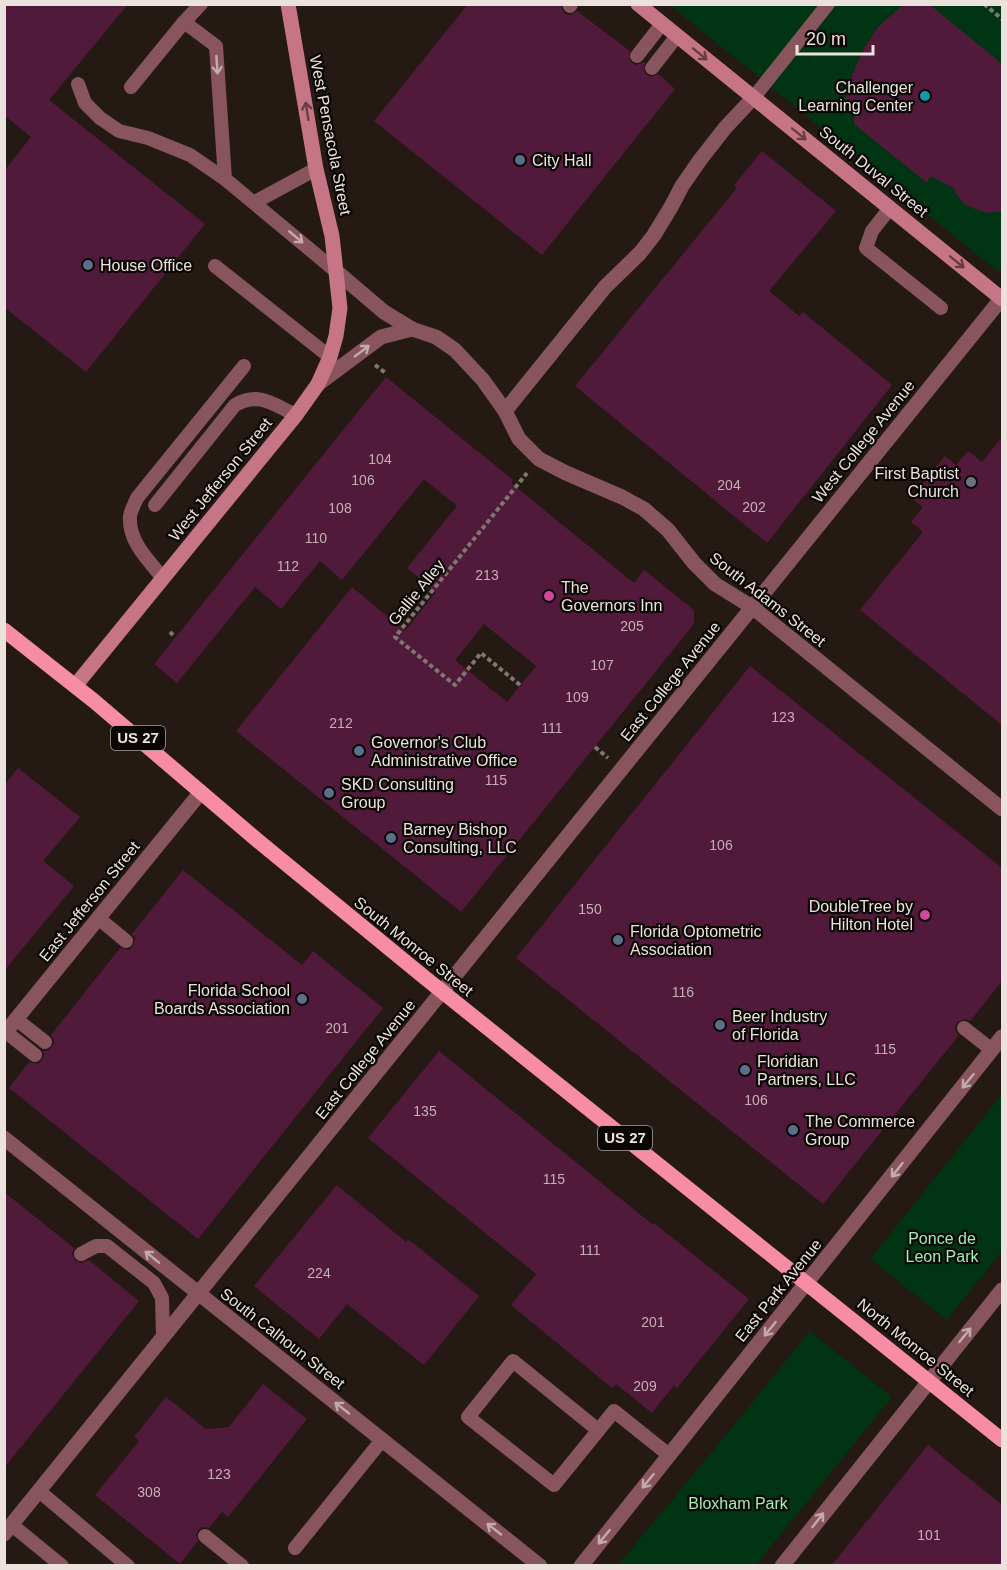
<svg xmlns="http://www.w3.org/2000/svg" width="1007" height="1570" font-family="Helvetica,sans-serif">
<style>
.green{fill:#003412}
.building{fill:#521a3a;fill-rule:evenodd}
.lines{fill:none;stroke-linecap:round;stroke-linejoin:round}
.path{stroke:#807671;stroke-width:4;stroke-dasharray:4.5 3;stroke-linecap:butt}
.service{stroke:#88555f;stroke-width:14}
.minor{stroke:#88555f;stroke-width:15}
.tertiary{stroke:#88555f;stroke-width:15}
.secondary{stroke:#c67586;stroke-width:15}
.primary{stroke:#f78da4;stroke-width:15}
.oneway{stroke:#683e45}
.oneway2{stroke:#c3aaab}
.culture-dot{fill:#0f9aa8;stroke:#0a0604;stroke-width:2}
.service-dot{fill:#5c6f8a;stroke:#0a0604;stroke-width:2}
.worship-dot{fill:#6b7280;stroke:#0a0604;stroke-width:2}
.hotel-dot{fill:#d1479c;stroke:#0a0604;stroke-width:2}
.labels{text-anchor:middle;stroke-width:4.5;stroke-linejoin:round;paint-order:stroke}
.number-label{font-size:14px;fill:#c5b0b5}
.shield{fill:#0a0604;stroke:#a8a09d;stroke-width:1.5}
.shield-label{font-size:15px;font-weight:bold;fill:#ebe2de}
.poi-label{font-size:16px;fill:#ebe2de;stroke:#0a0604;text-anchor:start}
.street-label{font-size:16px;fill:#ebe2de;stroke:#0a0604}
.park-label{font-size:16px;fill:#9ef1ae;stroke:#0a0604}
</style>
<rect width="100%" height="100%" fill="#251913"/>
<g class="green">
<path d="M670,5H1002V270H996Z"/>
<path d="M1002,1094V1251L947,1320L870,1259Z"/>
<path d="M810,1331L892,1397L756,1565H618L726,1435Z"/>
</g>
<g class="building">
<path d="M4,4H128L49,100L205,224L86,372L4,307V171L31,137L4,115Z"/>
<path d="M468,4H561L562,10L565,14L571,15L577,11L630,51L629,59L632,63L636,65L645,62L644,71L647,75L651,77L658,74L675,89L542,255L374,121Z"/>
<path d="M904,4H929L1002,64V211L988,213L975,209L964,204L957,195L954,188L930,176L927,183L854,124L855,114L843,111L850,80L864,48L879,26Z"/>
<path d="M762,151L836,211L769,291L799,316L803,312L892,385L767,543L575,386L737,188L734,185Z"/>
<path d="M386,377L513,480L511,483L634,583L644,570L694,610V624L461,912L236,731L352,587L405,631L436,592L407,568L457,506L424,479L342,580L320,561L281,609L255,587L177,683L154,664ZM484,624L536,666L507,702L455,660Z"/>
<path d="M1002,437V725L860,610L923,532L911,522L923,507L911,498L945,456L956,465L968,451L982,462Z"/>
<path d="M750,666L1002,868V981L970,1021L965,1019L957,1022L955,1027L956,1032L959,1035L823,1204L516,958Z"/>
<path d="M18,768L80,817L43,861L74,886L4,971V786Z"/>
<path d="M183,870L302,965L313,951L383,1008L198,1239L9,1088L29,1062L38,1064L42,1060L44,1056L43,1051L49,1050L54,1044V1039L51,1035L120,948L129,950L133,946L135,938L132,934Z"/>
<path d="M439,1051L653,1225L654,1223L749,1299L677,1388L674,1385L652,1413L616,1384L612,1388L511,1305L536,1274L368,1138Z"/>
<path d="M337,1185L406,1242L408,1239L479,1296L424,1365L347,1304L319,1339L254,1286Z"/>
<path d="M4,1192L74,1248L72,1254L76,1261L81,1263L89,1260L139,1301L4,1468Z"/>
<path d="M263,1384L307,1419L228,1517L222,1512L209,1528L202,1527L198,1530L196,1535L198,1541L180,1564L95,1495L139,1441L134,1437L166,1397L206,1429L229,1427Z"/>
<path d="M928,1445L1002,1505V1566H831Z"/>
</g>
<g class="lines">
<g class="path">
<path d="M984,4L1002,19"/>
<path d="M375,365L387,374"/>
<path d="M170,632L173,635"/>
<path d="M520,685L481,653L455,685L395,637L527,473"/>
<path d="M595,747L608,758"/>
</g>
<g class="service">
<path d="M570,6L571,4"/>
<path d="M184,22L216,46L225,179"/>
<path d="M637,56L662,24"/>
<path d="M652,68L677,36"/>
<path d="M78,84L85,103L100,118L119,131L148,138L190,155L225,179L337,272"/>
<path d="M131,87L184,22L201,4"/>
<path d="M754,97L828,4"/>
<path d="M255,202L316,169"/>
<path d="M890,208L872,231L866,248L941,308"/>
<path d="M215,266L330,357"/>
<path d="M155,505L235,405C259,391 274,405 296,415"/>
<path d="M163,578C148,560 128,541 130,516C131,510 135,503 137,498L244,366"/>
<path d="M98,918L126,941"/>
<path d="M16,1019L45,1042"/>
<path d="M964,1028L992,1050"/>
<path d="M6,1032L35,1055"/>
<path d="M81,1254L96,1246H107L154,1283L162,1298L163,1336"/>
<path d="M598,1430L513,1361L468,1417L554,1485L614,1411L669,1455"/>
<path d="M39,1491L128,1566"/>
<path d="M12,1525L62,1566"/>
<path d="M205,1536L242,1566"/>
<path d="M295,1548L382,1440"/>
</g>
<g class="minor">
<path d="M337,272L384,312L412,329L436,337L455,350L483,380L505,411L519,439L539,459L566,473L622,497L644,509L668,530L694,563L715,584L752,607L1002,809"/>
<path d="M318,384L381,337L412,329"/>
<path d="M505,411L605,287L640,253L654,235L671,207L682,186L700,160L725,128L754,97"/>
<path d="M4,1034L201,792"/>
</g>
<g class="tertiary">
<path d="M4,1138L540,1566"/>
<path d="M4,1534L1002,298"/>
<path d="M581,1566L1002,1037"/>
<path d="M782,1566L1002,1290"/>
</g>
<g class="secondary">
<path d="M638,4L1002,299"/>
<path d="M75,686L296,415L318,384L330,357L336,336L340,308L332,236L316,169L288,4"/>
</g>
<path class="primary" d="M4,630L94,701L257,840L424,977L1002,1440"/>
</g>
<defs><path id="oneway-shaft" d="M-6 0H5M1.5-3L5.5 0L1.5 3" fill="none" stroke-width="1.6" stroke-linecap="round" stroke-linejoin="round" transform="scale(1.5)"/></defs>
<g class="oneway">
<use href="#oneway-shaft" transform="translate(700 54) rotate(39)"/>
<use href="#oneway-shaft" transform="translate(307 111) rotate(-99)"/>
<use href="#oneway-shaft" transform="translate(799 134) rotate(39)"/>
<use href="#oneway-shaft" transform="translate(957 262) rotate(39)"/>
</g>
<g class="oneway2">
<use href="#oneway-shaft" transform="translate(217 65) rotate(86)"/>
<use href="#oneway-shaft" transform="translate(296 237) rotate(40)"/>
<use href="#oneway-shaft" transform="translate(362 351) rotate(-37)"/>
<use href="#oneway-shaft" transform="translate(968 1081) rotate(129)"/>
<use href="#oneway-shaft" transform="translate(897 1170) rotate(128)"/>
<use href="#oneway-shaft" transform="translate(152 1257) rotate(-141)"/>
<use href="#oneway-shaft" transform="translate(770 1329) rotate(129)"/>
<use href="#oneway-shaft" transform="translate(965 1335) rotate(-51)"/>
<use href="#oneway-shaft" transform="translate(342 1408) rotate(-142)"/>
<use href="#oneway-shaft" transform="translate(648 1481) rotate(129)"/>
<use href="#oneway-shaft" transform="translate(818 1520) rotate(-52)"/>
<use href="#oneway-shaft" transform="translate(494 1529) rotate(-142)"/>
<use href="#oneway-shaft" transform="translate(604 1537) rotate(129)"/>
</g>
<circle class="culture-dot" cx="925" cy="96" r="6"/>
<g class="service-dot">
<circle cx="520" cy="160" r="6"/>
<circle cx="88" cy="265" r="6"/>
<circle cx="359" cy="751" r="6"/>
<circle cx="329" cy="793" r="6"/>
<circle cx="391" cy="838" r="6"/>
<circle cx="618" cy="940" r="6"/>
<circle cx="302" cy="999" r="6"/>
<circle cx="720" cy="1025" r="6"/>
<circle cx="745" cy="1070" r="6"/>
<circle cx="793" cy="1130" r="6"/>
</g>
<circle class="worship-dot" cx="971" cy="482" r="6"/>
<g class="hotel-dot">
<circle cx="549" cy="596" r="6"/>
<circle cx="925" cy="915" r="6"/>
</g>
<g class="labels">
<g class="number-label">
<text x="380" y="464">104</text>
<text x="363" y="485">106</text>
<text x="729" y="490">204</text>
<text x="754" y="512">202</text>
<text x="340" y="513">108</text>
<text x="316" y="543">110</text>
<text x="288" y="571">112</text>
<text x="487" y="580">213</text>
<text x="632" y="631">205</text>
<text x="602" y="670">107</text>
<text x="577" y="702">109</text>
<text x="783" y="722">123</text>
<text x="341" y="728">212</text>
<text x="552" y="733">111</text>
<text x="496" y="785">115</text>
<text x="721" y="850">106</text>
<text x="590" y="914">150</text>
<text x="683" y="997">116</text>
<text x="337" y="1033">201</text>
<text x="885" y="1054">115</text>
<text x="756" y="1105">106</text>
<text x="425" y="1116">135</text>
<text x="554" y="1184">115</text>
<text x="590" y="1255">111</text>
<text x="319" y="1278">224</text>
<text x="653" y="1327">201</text>
<text x="645" y="1391">209</text>
<text x="219" y="1479">123</text>
<text x="149" y="1497">308</text>
<text x="929" y="1540">101</text>
</g>
<g class="shield">
<rect x="111" y="726" width="54" height="24" rx="4.5"/>
<rect x="598" y="1126" width="54" height="24" rx="4.5"/>
</g>
<g class="shield-label">
<text x="138" y="743">US 27</text>
<text x="625" y="1143">US 27</text>
</g>
<g class="poi-label">
<text x="913" y="93" text-anchor="end">Challenger<tspan x="913" dy="18">Learning Center</tspan></text>
<text x="532" y="166">City Hall</text>
<text x="100" y="271">House Office</text>
<text x="959" y="479" text-anchor="end">First Baptist<tspan x="959" dy="18">Church</tspan></text>
<text x="561" y="593">The<tspan x="561" dy="18">Governors Inn</tspan></text>
<text x="371" y="748">Governor's Club<tspan x="371" dy="18">Administrative Office</tspan></text>
<text x="341" y="790">SKD Consulting<tspan x="341" dy="18">Group</tspan></text>
<text x="403" y="835">Barney Bishop<tspan x="403" dy="18">Consulting, LLC</tspan></text>
<text x="913" y="912" text-anchor="end">DoubleTree by<tspan x="913" dy="18">Hilton Hotel</tspan></text>
<text x="630" y="937">Florida Optometric<tspan x="630" dy="18">Association</tspan></text>
<text x="290" y="996" text-anchor="end">Florida School<tspan x="290" dy="18">Boards Association</tspan></text>
<text x="732" y="1022">Beer Industry<tspan x="732" dy="18">of Florida</tspan></text>
<text x="757" y="1067">Floridian<tspan x="757" dy="18">Partners, LLC</tspan></text>
<text x="805" y="1127">The Commerce<tspan x="805" dy="18">Group</tspan></text>
</g>
<g class="street-label">
<text transform="translate(331 135) rotate(79)" y="6">West Pensacola Street</text>
<text transform="translate(874 171) rotate(39)" y="6">South Duval Street</text>
<text transform="translate(863 441) rotate(-51)" y="6">West College Avenue</text>
<text transform="translate(220 479) rotate(-51)" y="6">West Jefferson Street</text>
<text transform="translate(416 592) rotate(-51)" y="6">Gallie Alley</text>
<text transform="translate(768 599) rotate(38)" y="6">South Adams Street</text>
<text transform="translate(670 681) rotate(-51)" y="6">East College Avenue</text>
<text transform="translate(89 901) rotate(-51)" y="6">East Jefferson Street</text>
<text transform="translate(414 946) rotate(39)" y="6">South Monroe Street</text>
<text transform="translate(365 1059) rotate(-51)" y="6">East College Avenue</text>
<text transform="translate(778 1290) rotate(-51)" y="6">East Park Avenue</text>
<text transform="translate(283 1338) rotate(38)" y="6">South Calhoun Street</text>
<text transform="translate(916 1347) rotate(39)" y="6">North Monroe Street</text>
</g>
<g class="park-label">
<text x="942" y="1244">Ponce de<tspan x="942" dy="18">Leon Park</tspan></text>
<text x="738" y="1509">Bloxham Park</text>
</g>
</g>
<rect width="1007" height="1570" fill="none" stroke="#ebe2de" stroke-width="12"/>
<path d="M797 45v9h76v-9" fill="none" stroke="#ebe2de" stroke-width="3"/>
<text x="806" y="45" font-size="18" fill="#ebe2de" stroke="#0a0604" stroke-width="4.5" paint-order="stroke">20 m</text>
</svg>
